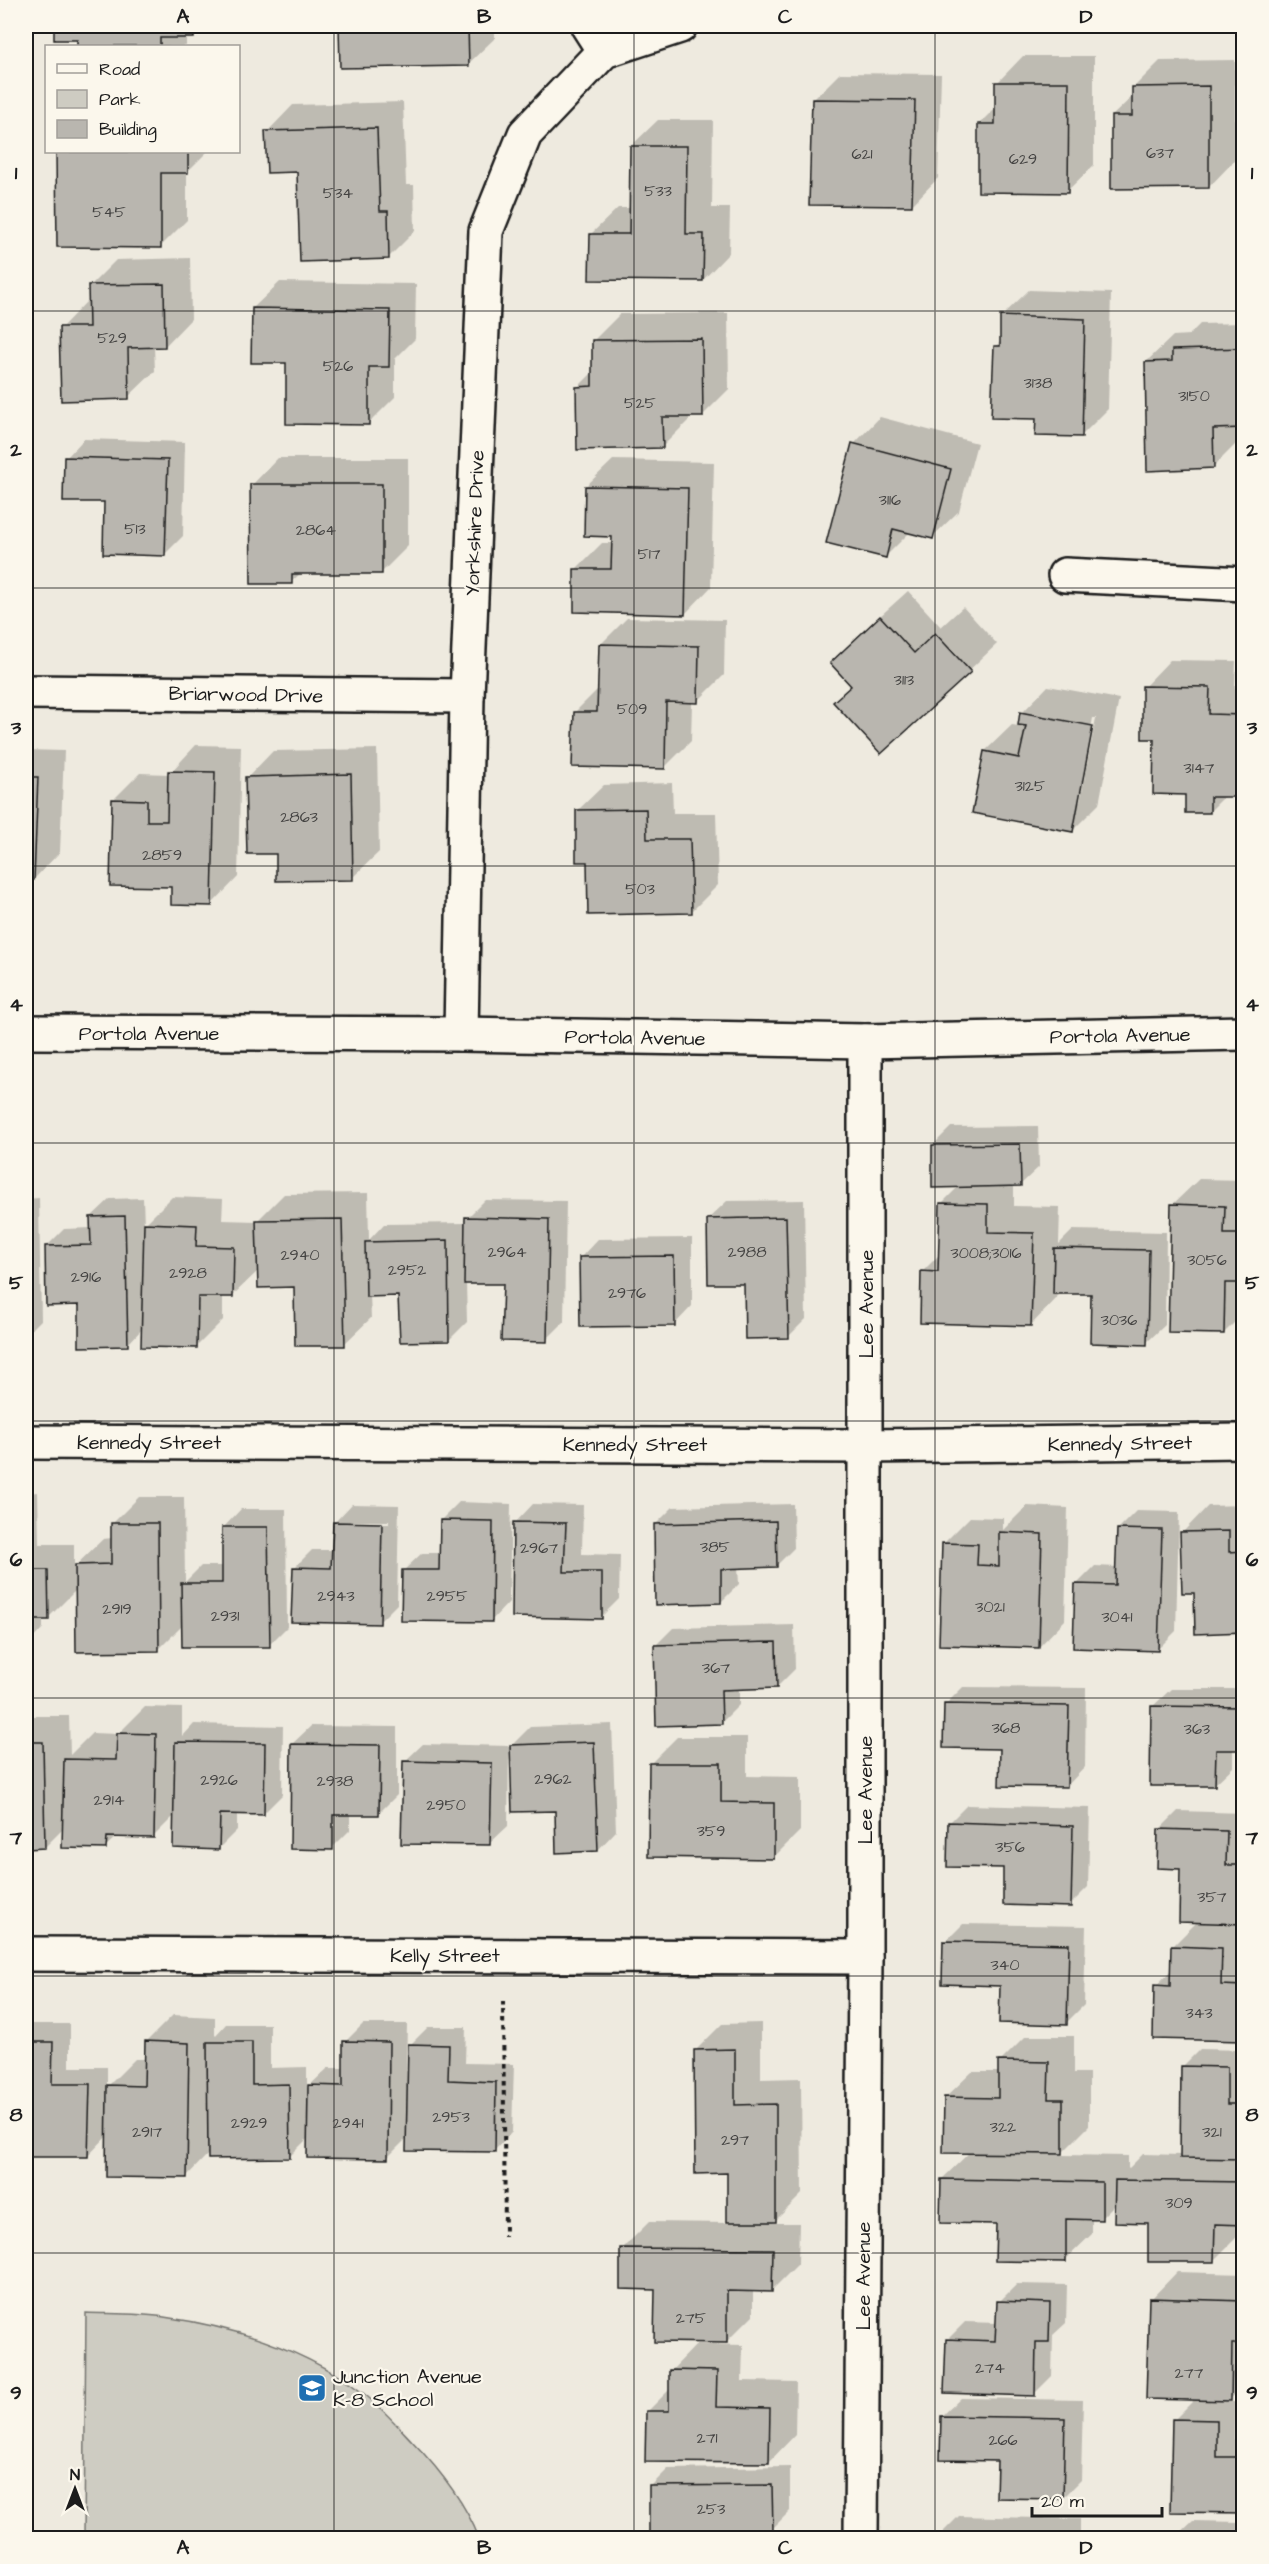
<svg xmlns="http://www.w3.org/2000/svg" width="1269" height="2564" font-family="'Architects Daughter',sans-serif">
<style>
.green{fill:#ceccc2;stroke:#75746f;stroke-width:1.5}
.shadow{fill:#0003;fill-rule:evenodd}
.building{fill:#b9b6af;stroke:#1c1c1c;stroke-width:1.5}
.lines{fill:none;stroke-linecap:round;stroke-linejoin:round}
.minor-casing{stroke:#1c1c1c;stroke-width:38}
.secondary-casing{stroke:#1c1c1c;stroke-width:38}
.path{stroke:#1c1c1c;stroke-width:4;stroke-dasharray:4.5 4.5;stroke-linecap:butt}
.minor{stroke:#fbf7ec;stroke-width:33}
.secondary{stroke:#fbf7ec;stroke-width:33}
.grid{fill:none;stroke:#1c1c1c;stroke-width:1.5;stroke-opacity:0.55}
.labels{text-anchor:middle;stroke-width:4.5;stroke-linejoin:round;paint-order:stroke}
.number-label{font-size:16px;fill:#434241}
.street-label{font-size:20px;fill:#1c1c1c;stroke:#fbf7ec}
.poi-label{font-size:20px;fill:#1c1c1c;stroke:#fbf7ec;text-anchor:start}
.neatline{fill:none;stroke:#1c1c1c;stroke-width:2}
.grid-label{font-size:20px;text-anchor:middle;font-weight:bold;fill:#1c1c1c}
</style>
<rect width="100%" height="100%" fill="#eeeadf"/>
<filter id="ink" filterUnits="userSpaceOnUse"><feTurbulence type="fractalNoise" baseFrequency=".0167" numOctaves="2"/><feDisplacementMap in="SourceGraphic" scale="12" xChannelSelector="R" yChannelSelector="G"/><feConvolveMatrix kernelMatrix="1 2 1 2 8 2 1 2 1" color-interpolation-filters="sRGB"/></filter>
<g filter="url(#ink)">
<path class="green" d="M86,2313C111,2314 139,2313 164,2317C234,2327 306,2350 363,2393C381,2407 397,2425 412,2441C439,2469 465,2502 479,2538H84Z"/>
<g class="shadow">
<path d="M56,26H204L194,36H186V46H79V38H56Z"/>
<path d="M341,26H495V38L468,64L342,66Z"/>
<path d="M1023,56H1094V165L1067,191L979,125L997,107V83Z"/>
<path d="M1235,60V160L1209,187L1112,116L1134,95V87L1160,61Z"/>
<path d="M840,73L941,74L938,178L912,205L813,100Z"/>
<path d="M403,102L406,185H414L415,231L389,257L298,171L267,132L293,105Z"/>
<path d="M658,120H713L712,208H730L729,253L703,280L591,234L618,208H631V146Z"/>
<path d="M58,152H207L187,172V220L160,247L58,246Z"/>
<path d="M190,258L191,319L165,346H154L155,371L128,397L61,328L87,301H90V286L116,260Z"/>
<path d="M280,282L416,284L415,339L395,359V397L368,424L288,362L253,308Z"/>
<path d="M1029,290L1111,293L1108,409L1081,436L1037,418L995,347L1002,340V316Z"/>
<path d="M728,313L729,389L703,415H689V420L662,447L577,388L594,371L593,341L620,314Z"/>
<path d="M1244,323V427H1239L1240,440L1213,467L1146,362L1173,336L1189,335L1200,324Z"/>
<path d="M880,417L977,443L959,511L932,537L910,532L886,556L854,444Z"/>
<path d="M84,439L185,442L183,536L165,554L106,501L66,458Z"/>
<path d="M278,458H408V546L382,572L301,573L291,582L252,485Z"/>
<path d="M613,460L714,462L711,587L685,614L576,569L602,543H613V535L586,486Z"/>
<path d="M908,591L941,627L963,607L997,644L882,752L853,685L858,636Z"/>
<path d="M627,618L725,620L724,675L697,702H692L691,741L665,767L575,712L599,688L600,645Z"/>
<path d="M1170,660L1236,661L1235,688H1244V795H1226L1209,812L1187,793L1155,738L1144,687Z"/>
<path d="M1048,686L1119,699L1099,804L1073,830L985,751L1012,725L1019,726L1022,713ZM1093,718H1096L1080,802H1077Z"/>
<path d="M196,745L241,746L238,877L212,904L173,885L113,800L140,773L169,774Z"/>
<path d="M377,749L379,852L352,878L277,852L247,778L273,751Z"/>
<path d="M26,750L64,751L60,852L34,879H26Z"/>
<path d="M672,783L673,813H716L718,885L691,912L589,860L577,811L604,785Z"/>
<path d="M1038,1126L1039,1167L1020,1185H1014V1206L1060,1207L1059,1244L1073,1230L1166,1232L1165,1325L1146,1343L1092,1293L1058,1292L1057,1298L1031,1325L922,1272L940,1254L941,1204L959,1186L933,1145L951,1127Z"/>
<path d="M1199,1179L1244,1180V1313L1224,1333L1172,1205Z"/>
<path d="M368,1193L369,1240L384,1224L467,1223V1218L485,1200L566,1201L564,1322L546,1340L504,1283L466,1282L467,1322L449,1340L400,1294L370,1295L371,1318L344,1344L296,1286L259,1270L232,1296H223V1320L196,1347L143,1328L128,1344L80,1304L46,1247L64,1229L92,1228L91,1217L110,1199L143,1198L144,1225L172,1197L223,1199L222,1220L257,1221L284,1194Z"/>
<path d="M39,1198L41,1320L26,1335V1199Z"/>
<path d="M804,1200L806,1319L788,1337L746,1282L708,1219L727,1201Z"/>
<path d="M692,1238V1306L674,1325L580,1258L598,1239Z"/>
<path d="M38,1492L39,1544H74V1567L103,1539L112,1538V1524L139,1497H184L185,1582L201,1566H223V1528L241,1509H286L287,1627L269,1645L183,1625L159,1649L76,1590L48,1618H43V1628L26,1646V1493Z"/>
<path d="M459,1502L511,1504L509,1602L491,1621L403,1571L422,1553H441V1520Z"/>
<path d="M352,1504L399,1505L397,1604L379,1622L294,1568L312,1550H333L334,1523ZM350,1521H389V1524H350Z"/>
<path d="M533,1504L583,1505L582,1554L620,1555L619,1599L601,1617L515,1523Z"/>
<path d="M793,1504L794,1548L776,1566L738,1567L739,1584L721,1602L655,1525L673,1507Z"/>
<path d="M1244,1505V1631L1195,1591L1182,1533L1208,1506Z"/>
<path d="M1027,1506L1068,1508L1065,1620L1039,1647L943,1544L970,1517L1003,1518V1530Z"/>
<path d="M1136,1511L1179,1512L1176,1631L1158,1649L1076,1585L1095,1566L1117,1567L1118,1529Z"/>
<path d="M794,1625L795,1669L777,1687L739,1688V1705L721,1723L655,1646L673,1628Z"/>
<path d="M963,1687L1086,1688L1085,1767L1067,1786L1001,1747L945,1705Z"/>
<path d="M1171,1689H1244V1748H1233V1767L1214,1785L1152,1707Z"/>
<path d="M145,1707L182,1708V1737L194,1724L283,1726L282,1795L263,1814L237,1813V1830L219,1848L175,1815L153,1837L117,1836L105,1847L64,1828L45,1847H26V1716H69L70,1755L92,1733L118,1734Z"/>
<path d="M612,1724L616,1831L598,1850L557,1809L512,1751H509L508,1826L489,1844L404,1762L423,1744L511,1746L530,1727Z"/>
<path d="M311,1726L397,1727V1795L378,1814H350V1830L332,1848L292,1744Z"/>
<path d="M677,1737H747V1776L800,1777V1831L773,1858L651,1763Z"/>
<path d="M967,1805L1090,1808L1088,1887L1070,1905L1005,1867L949,1823Z"/>
<path d="M1178,1811L1244,1813V2040L1156,1986L1172,1969V1947L1198,1921L1182,1868L1160,1829Z"/>
<path d="M963,1924L1086,1926L1084,2005L1066,2023L1002,1984L945,1942Z"/>
<path d="M173,2015L215,2017V2036L226,2024H270V2068L307,2067V2088L328,2068H345V2042L363,2024H407L406,2071L409,2072L410,2045L428,2027H466L465,2063L514,2064L512,2132L494,2151L408,2137L387,2158L309,2137L290,2156L209,2153L186,2177L108,2135L88,2156L26,2155L27,2024H70V2067H107V2087L135,2059H146V2042Z"/>
<path d="M761,2023V2079L801,2078L802,2194L773,2223H799L798,2264L772,2290H753V2315L726,2342L656,2288L622,2249L649,2222L729,2223L728,2172L695,2051L722,2024Z"/>
<path d="M1026,2036H1074V2073H1089V2126L1060,2155L1128,2156V2169L1143,2154L1181,2155L1182,2067L1200,2049L1244,2050V2223H1240V2234L1213,2261L1116,2203L1101,2218H1092V2234L1065,2260L997,2223L942,2179L970,2152L945,2098L972,2072H1000V2062Z"/>
<path d="M1177,2272L1244,2274V2386L1227,2402H1235L1234,2439H1244V2511L1174,2420L1195,2399L1151,2299Z"/>
<path d="M1017,2284L1067,2285L1066,2323L1053,2335L1052,2376L1034,2394L947,2340L965,2322L998,2323L999,2302Z"/>
<path d="M697,2344L743,2345L742,2381L796,2382L795,2435L769,2462L647,2412L670,2389L671,2371Z"/>
<path d="M961,2398L1083,2400L1081,2480L1063,2498L999,2460L942,2416Z"/>
<path d="M790,2467V2511L772,2529H733V2538H651L650,2487L668,2469Z"/>
<path d="M959,2516L1080,2519V2538H941V2534Z"/>
<path d="M1193,2521L1241,2522V2538H1175Z"/>
</g>
<g class="building">
<path d="M54,26H194V38H160V46H77V40H54Z"/>
<path d="M339,26H468L469,66L340,68Z"/>
<path d="M995,82H1069L1068,193L978,192V124H995Z"/>
<path d="M1209,86V188L1111,189V116H1132V87Z"/>
<path d="M812,99L915,100L912,206L809,205Z"/>
<path d="M377,128L380,211H388L389,259L300,262L297,172L267,173L265,131Z"/>
<path d="M630,146H687L686,234H704L703,281L589,280L590,234H629Z"/>
<path d="M56,152H188V173H161V248L57,247Z"/>
<path d="M164,284L165,347L128,348L129,399L61,401L59,327H89L88,285Z"/>
<path d="M252,308L390,310L389,367H369V425L286,424V363H251Z"/>
<path d="M1000,316L1085,319L1082,437L1035,436L1036,419L991,418L994,346H1000Z"/>
<path d="M702,339L703,417H662L663,448L577,450L576,387L592,386V340Z"/>
<path d="M1244,348V428L1213,429L1214,468L1147,471L1145,362L1172,361V350Z"/>
<path d="M852,443L951,469L933,539L893,529L886,558L826,543Z"/>
<path d="M64,457L168,460L165,556L103,554L104,502H63Z"/>
<path d="M250,484H382V574H292V584H251Z"/>
<path d="M585,486L688,488L685,615L574,612V569H611L612,537L584,536Z"/>
<path d="M880,616L914,653L935,633L971,672L881,754L833,702L851,686L830,663Z"/>
<path d="M599,644L699,646L698,703L666,702L665,769L572,767L574,712H597Z"/>
<path d="M1142,686L1210,687L1209,714L1244,715V797H1210V813H1185V795L1153,794L1154,739H1142Z"/>
<path d="M1020,712L1093,726L1073,832L972,813L984,751L1019,758L1026,726L1018,725Z"/>
<path d="M168,771L215,772L212,906L171,905V887L110,886L112,799L147,800V821H167Z"/>
<path d="M351,774L353,880L276,881V854H247L245,777Z"/>
<path d="M26,777H38L34,880H26Z"/>
<path d="M646,809L647,839H690L692,913L588,915L587,862H576V810Z"/>
<path d="M1020,1144L1021,1186L932,1188V1145Z"/>
<path d="M940,1203L988,1204V1232L1034,1233L1031,1326L920,1323L921,1271L938,1272Z"/>
<path d="M1171,1204L1225,1206L1224,1234H1244V1283H1225L1224,1334L1168,1333Z"/>
<path d="M125,1216L128,1346L79,1347V1305L46,1306L45,1246L91,1245L90,1217Z"/>
<path d="M465,1217L549,1219L547,1342L501,1341L503,1284H464Z"/>
<path d="M786,1217L789,1338L745,1339L744,1284H708L707,1219Z"/>
<path d="M342,1219L345,1346H295L294,1287L258,1288L256,1220Z"/>
<path d="M144,1223L197,1225L196,1246L234,1247L233,1297H198L197,1348L141,1347Z"/>
<path d="M448,1240L449,1341L400,1342L398,1296L366,1297L365,1242Z"/>
<path d="M1054,1248L1149,1250L1147,1345L1090,1343L1091,1294H1053Z"/>
<path d="M674,1256L675,1326L580,1327L579,1257Z"/>
<path d="M440,1520L493,1521L492,1622L401,1621L402,1570H439Z"/>
<path d="M776,1521L777,1567L721,1569V1603L655,1605L654,1524Z"/>
<path d="M333,1522L382,1523L380,1624L291,1622L293,1567L331,1568Z"/>
<path d="M513,1522L566,1523L564,1572H602V1619L512,1617Z"/>
<path d="M111,1523H158L159,1651L76,1652L75,1565L111,1564Z"/>
<path d="M222,1527H268L270,1647H182L181,1583H222Z"/>
<path d="M1117,1529L1162,1530L1158,1651L1073,1648L1075,1584L1115,1585Z"/>
<path d="M1229,1531V1552L1244,1551V1632L1195,1634L1194,1593H1182L1180,1532Z"/>
<path d="M999,1532L1042,1534L1039,1648L939,1645L942,1543L978,1544L977,1565L999,1566Z"/>
<path d="M26,1570H48L49,1620H26Z"/>
<path d="M776,1642L777,1688L721,1690L722,1724L656,1726L654,1645Z"/>
<path d="M944,1704L1069,1706L1067,1787L999,1786L1000,1749L943,1748Z"/>
<path d="M1151,1706L1244,1707V1750H1216L1215,1786H1150Z"/>
<path d="M117,1733L156,1734L154,1838L107,1837L106,1849L62,1848L64,1759L116,1760Z"/>
<path d="M26,1742H43L45,1848L26,1849Z"/>
<path d="M175,1742L265,1743L264,1815L220,1814L219,1850L173,1848Z"/>
<path d="M594,1742L598,1851L556,1853L555,1811L512,1812L510,1745Z"/>
<path d="M291,1744L380,1745L379,1815H333V1850L290,1849Z"/>
<path d="M403,1761L492,1763L490,1845L401,1844Z"/>
<path d="M649,1763H721V1802L774,1803V1859L648,1857Z"/>
<path d="M948,1822L1073,1826L1071,1907L1003,1905V1868L947,1867Z"/>
<path d="M1158,1829L1227,1831L1226,1865H1244V1924L1179,1922L1180,1869L1157,1868Z"/>
<path d="M943,1941L1069,1944L1067,2025L999,2023L1000,1986L942,1984Z"/>
<path d="M1171,1946L1222,1948L1221,1985L1244,1986V2041L1153,2039L1154,1985L1170,1986Z"/>
<path d="M145,2041L189,2043L187,2178L106,2177L107,2085L144,2086Z"/>
<path d="M343,2041L389,2042L388,2159L307,2158L308,2085L343,2086Z"/>
<path d="M26,2042H53L52,2084H90L88,2157H26Z"/>
<path d="M207,2042H252V2085L289,2084L290,2158L208,2159Z"/>
<path d="M408,2044L449,2045L448,2080L496,2082L495,2152L406,2151Z"/>
<path d="M735,2049V2105L776,2104V2222H727V2173L695,2174L694,2050Z"/>
<path d="M998,2061L1049,2062L1048,2099H1063V2154L943,2153L944,2097L998,2098Z"/>
<path d="M1181,2066L1227,2067V2104H1244V2159L1180,2158Z"/>
<path d="M941,2179L1102,2182V2220L1066,2219V2262L995,2261L996,2224L940,2223Z"/>
<path d="M1115,2180L1244,2182V2225L1215,2224L1214,2262H1148V2223L1114,2222Z"/>
<path d="M620,2248L773,2249L772,2292L727,2291V2343L654,2342L655,2290L620,2289Z"/>
<path d="M1149,2298L1244,2301V2344H1232L1231,2401L1146,2399Z"/>
<path d="M997,2301L1050,2303L1049,2342H1036L1035,2396L944,2393L946,2339L995,2341Z"/>
<path d="M669,2370L717,2371L716,2407L770,2408L769,2463L645,2462L646,2411H669Z"/>
<path d="M941,2416L1065,2418L1063,2499L996,2498L997,2461L940,2460Z"/>
<path d="M1172,2419L1217,2420V2457H1244V2513L1170,2512Z"/>
<path d="M772,2485L773,2530L715,2531V2538H649V2486Z"/>
<path d="M940,2534L1063,2537V2538H940Z"/>
</g>
<g class="lines">
<g class="minor-casing">
<g id="minor">
<path d="M588,26L604,51"/>
<path d="M1065,575L1244,584"/>
<path d="M26,692L467,696"/>
<path d="M461,1034L467,696L486,231L525,134L604,51L680,26"/>
<path d="M26,1442L867,1446L1244,1441"/>
<path d="M26,1954L865,1957"/>
<path d="M861,2538L865,1957V1041"/>
</g>
</g>
<g class="secondary-casing">
<path id="secondary" d="M26,1032L461,1034L865,1041L1244,1033"/>
</g>
<g class="path">
<path d="M503,2001L505,2237"/>
<path d="M26,2346L27,2538"/>
</g>
<use href="#minor" class="minor"/>
<use href="#secondary" class="secondary"/>
</g>
</g>
<path class="grid" d="M334,26V2538M634,26V2538M935,26V2538M26,311H1244M26,588H1244M26,866H1244M26,1143H1244M26,1421H1244M26,1698H1244M26,1976H1244M26,2253H1244"/>
<defs>
<g id="school-square" transform="scale(1.5)"><rect x="-9" y="-9" width="18" height="18" rx="4" fill="#1f6fb2" stroke="#fbf7ec"/><path d="M0-5L7-2L0 1L-7-2ZM-4 1L0 2.5L4 1V4Q0 6-4 4Z" fill="#fff"/></g>
</defs>
<g fill-rule="evenodd">
<use href="#school-square" x="312" y="2388"/>
</g>
<g class="labels">
<g class="number-label">
<text x="1160" y="158">637</text>
<text x="862" y="159">621</text>
<text x="1023" y="164">629</text>
<text x="658" y="196">533</text>
<text x="338" y="198">534</text>
<text x="109" y="217">545</text>
<text x="112" y="343">529</text>
<text x="338" y="371">526</text>
<text x="1038" y="388">3138</text>
<text x="1194" y="401">3150</text>
<text x="640" y="408">525</text>
<text x="890" y="505">3116</text>
<text x="135" y="534">513</text>
<text x="316" y="535">2864</text>
<text x="649" y="559">517</text>
<text x="904" y="685">3113</text>
<text x="632" y="714">509</text>
<text x="1199" y="773">3147</text>
<text x="1030" y="791">3125</text>
<text x="299" y="822">2863</text>
<text x="162" y="860">2859</text>
<text x="640" y="894">503</text>
<text x="507" y="1257">2964</text>
<text x="747" y="1257">2988</text>
<text x="986" y="1258">3008;3016</text>
<text x="300" y="1260">2940</text>
<text x="1207" y="1265">3056</text>
<text x="407" y="1275">2952</text>
<text x="188" y="1278">2928</text>
<text x="86" y="1282">2916</text>
<text x="627" y="1298">2976</text>
<text x="1119" y="1325">3036</text>
<text x="715" y="1552">385</text>
<text x="539" y="1553">2967</text>
<text x="336" y="1601">2943</text>
<text x="447" y="1601">2955</text>
<text x="990" y="1612">3021</text>
<text x="117" y="1614">2919</text>
<text x="225" y="1621">2931</text>
<text x="1117" y="1622">3041</text>
<text x="716" y="1673">367</text>
<text x="1006" y="1733">368</text>
<text x="1197" y="1734">363</text>
<text x="553" y="1784">2962</text>
<text x="219" y="1785">2926</text>
<text x="335" y="1786">2938</text>
<text x="109" y="1805">2914</text>
<text x="446" y="1810">2950</text>
<text x="711" y="1836">359</text>
<text x="1010" y="1852">356</text>
<text x="1212" y="1902">357</text>
<text x="1005" y="1970">340</text>
<text x="1199" y="2018">343</text>
<text x="451" y="2122">2953</text>
<text x="249" y="2128">2929</text>
<text x="348" y="2128">2941</text>
<text x="1003" y="2132">322</text>
<text x="147" y="2137">2917</text>
<text x="1212" y="2137">321</text>
<text x="735" y="2145">297</text>
<text x="1179" y="2208">309</text>
<text x="691" y="2323">275</text>
<text x="990" y="2373">274</text>
<text x="1189" y="2378">277</text>
<text x="707" y="2443">271</text>
<text x="1003" y="2445">266</text>
<text x="711" y="2514">253</text>
</g>
<g class="street-label">
<text transform="translate(474 523) rotate(-88)" y="7">Yorkshire Drive</text>
<text transform="translate(246 694) rotate(1)" y="7">Briarwood Drive</text>
<text x="149" y="1040">Portola Avenue</text>
<text transform="translate(1120 1035) rotate(-1)" y="7">Portola Avenue</text>
<text transform="translate(635 1037) rotate(1)" y="7">Portola Avenue</text>
<text transform="translate(866 1304) rotate(-90)" y="7">Lee Avenue</text>
<text x="149" y="1449">Kennedy Street</text>
<text transform="translate(1120 1443) rotate(-1)" y="7">Kennedy Street</text>
<text x="635" y="1451">Kennedy Street</text>
<text transform="translate(865 1790) rotate(-90)" y="7">Lee Avenue</text>
<text x="445" y="1962">Kelly Street</text>
<text transform="translate(863 2276) rotate(-90)" y="7">Lee Avenue</text>
</g>
<g class="poi-label">
<text x="333" y="2383">Junction Avenue<tspan x="333" dy="23">K-8 School</tspan></text>
</g>
</g>
<rect width="1269" height="2564" fill="none" stroke="#fbf7ec" stroke-width="66"/>
<rect x="45" y="45" width="195" height="108" fill="#fbf7ec" stroke="#a29f99" stroke-width="1.5"/>
<rect x="57" y="64" width="30" height="9" fill="#fbf7ec" stroke="#a29f99" stroke-width="1.5"/>
<text x="99" y="75" font-size="18" fill="#1c1c1c">Road</text>
<rect x="57" y="90" width="30" height="18" fill="#ceccc2" stroke="#a29f99" stroke-width="1.5"/>
<text x="99" y="105" font-size="18" fill="#1c1c1c">Park</text>
<rect x="57" y="120" width="30" height="18" fill="#b9b6af" stroke="#a29f99" stroke-width="1.5"/>
<text x="99" y="135" font-size="18" fill="#1c1c1c">Building</text>
<g transform="translate(75 2489)" stroke="#fbf7ec" stroke-width="4.5" paint-order="stroke">
<path d="M0-4.5L10 22L0 15L-10 22Z" fill="#1c1c1c"/>
<text y="-9" font-size="16" font-weight="bold" text-anchor="middle" fill="#1c1c1c">N</text>
</g>
<path d="M1032 2507v9h130v-9" fill="none" stroke="#1c1c1c" stroke-width="3"/>
<text x="1041" y="2507" font-size="18" fill="#1c1c1c" stroke="#fbf7ec" stroke-width="4.5" paint-order="stroke">20 m</text>
<rect x="33" y="33" width="1203" height="2498" class="neatline"/>
<g class="grid-label">
<text x="183" y="23">A</text>
<text x="484" y="23">B</text>
<text x="785" y="23">C</text>
<text x="1086" y="23">D</text>
<text x="16" y="179">1</text>
<text x="1252" y="179">1</text>
<text x="16" y="456">2</text>
<text x="1252" y="456">2</text>
<text x="16" y="734">3</text>
<text x="1252" y="734">3</text>
<text x="16" y="1011">4</text>
<text x="1252" y="1011">4</text>
<text x="16" y="1289">5</text>
<text x="1252" y="1289">5</text>
<text x="16" y="1566">6</text>
<text x="1252" y="1566">6</text>
<text x="16" y="1844">7</text>
<text x="1252" y="1844">7</text>
<text x="16" y="2121">8</text>
<text x="1252" y="2121">8</text>
<text x="16" y="2399">9</text>
<text x="1252" y="2399">9</text>
<text x="183" y="2554">A</text>
<text x="484" y="2554">B</text>
<text x="785" y="2554">C</text>
<text x="1086" y="2554">D</text>
</g>
</svg>
